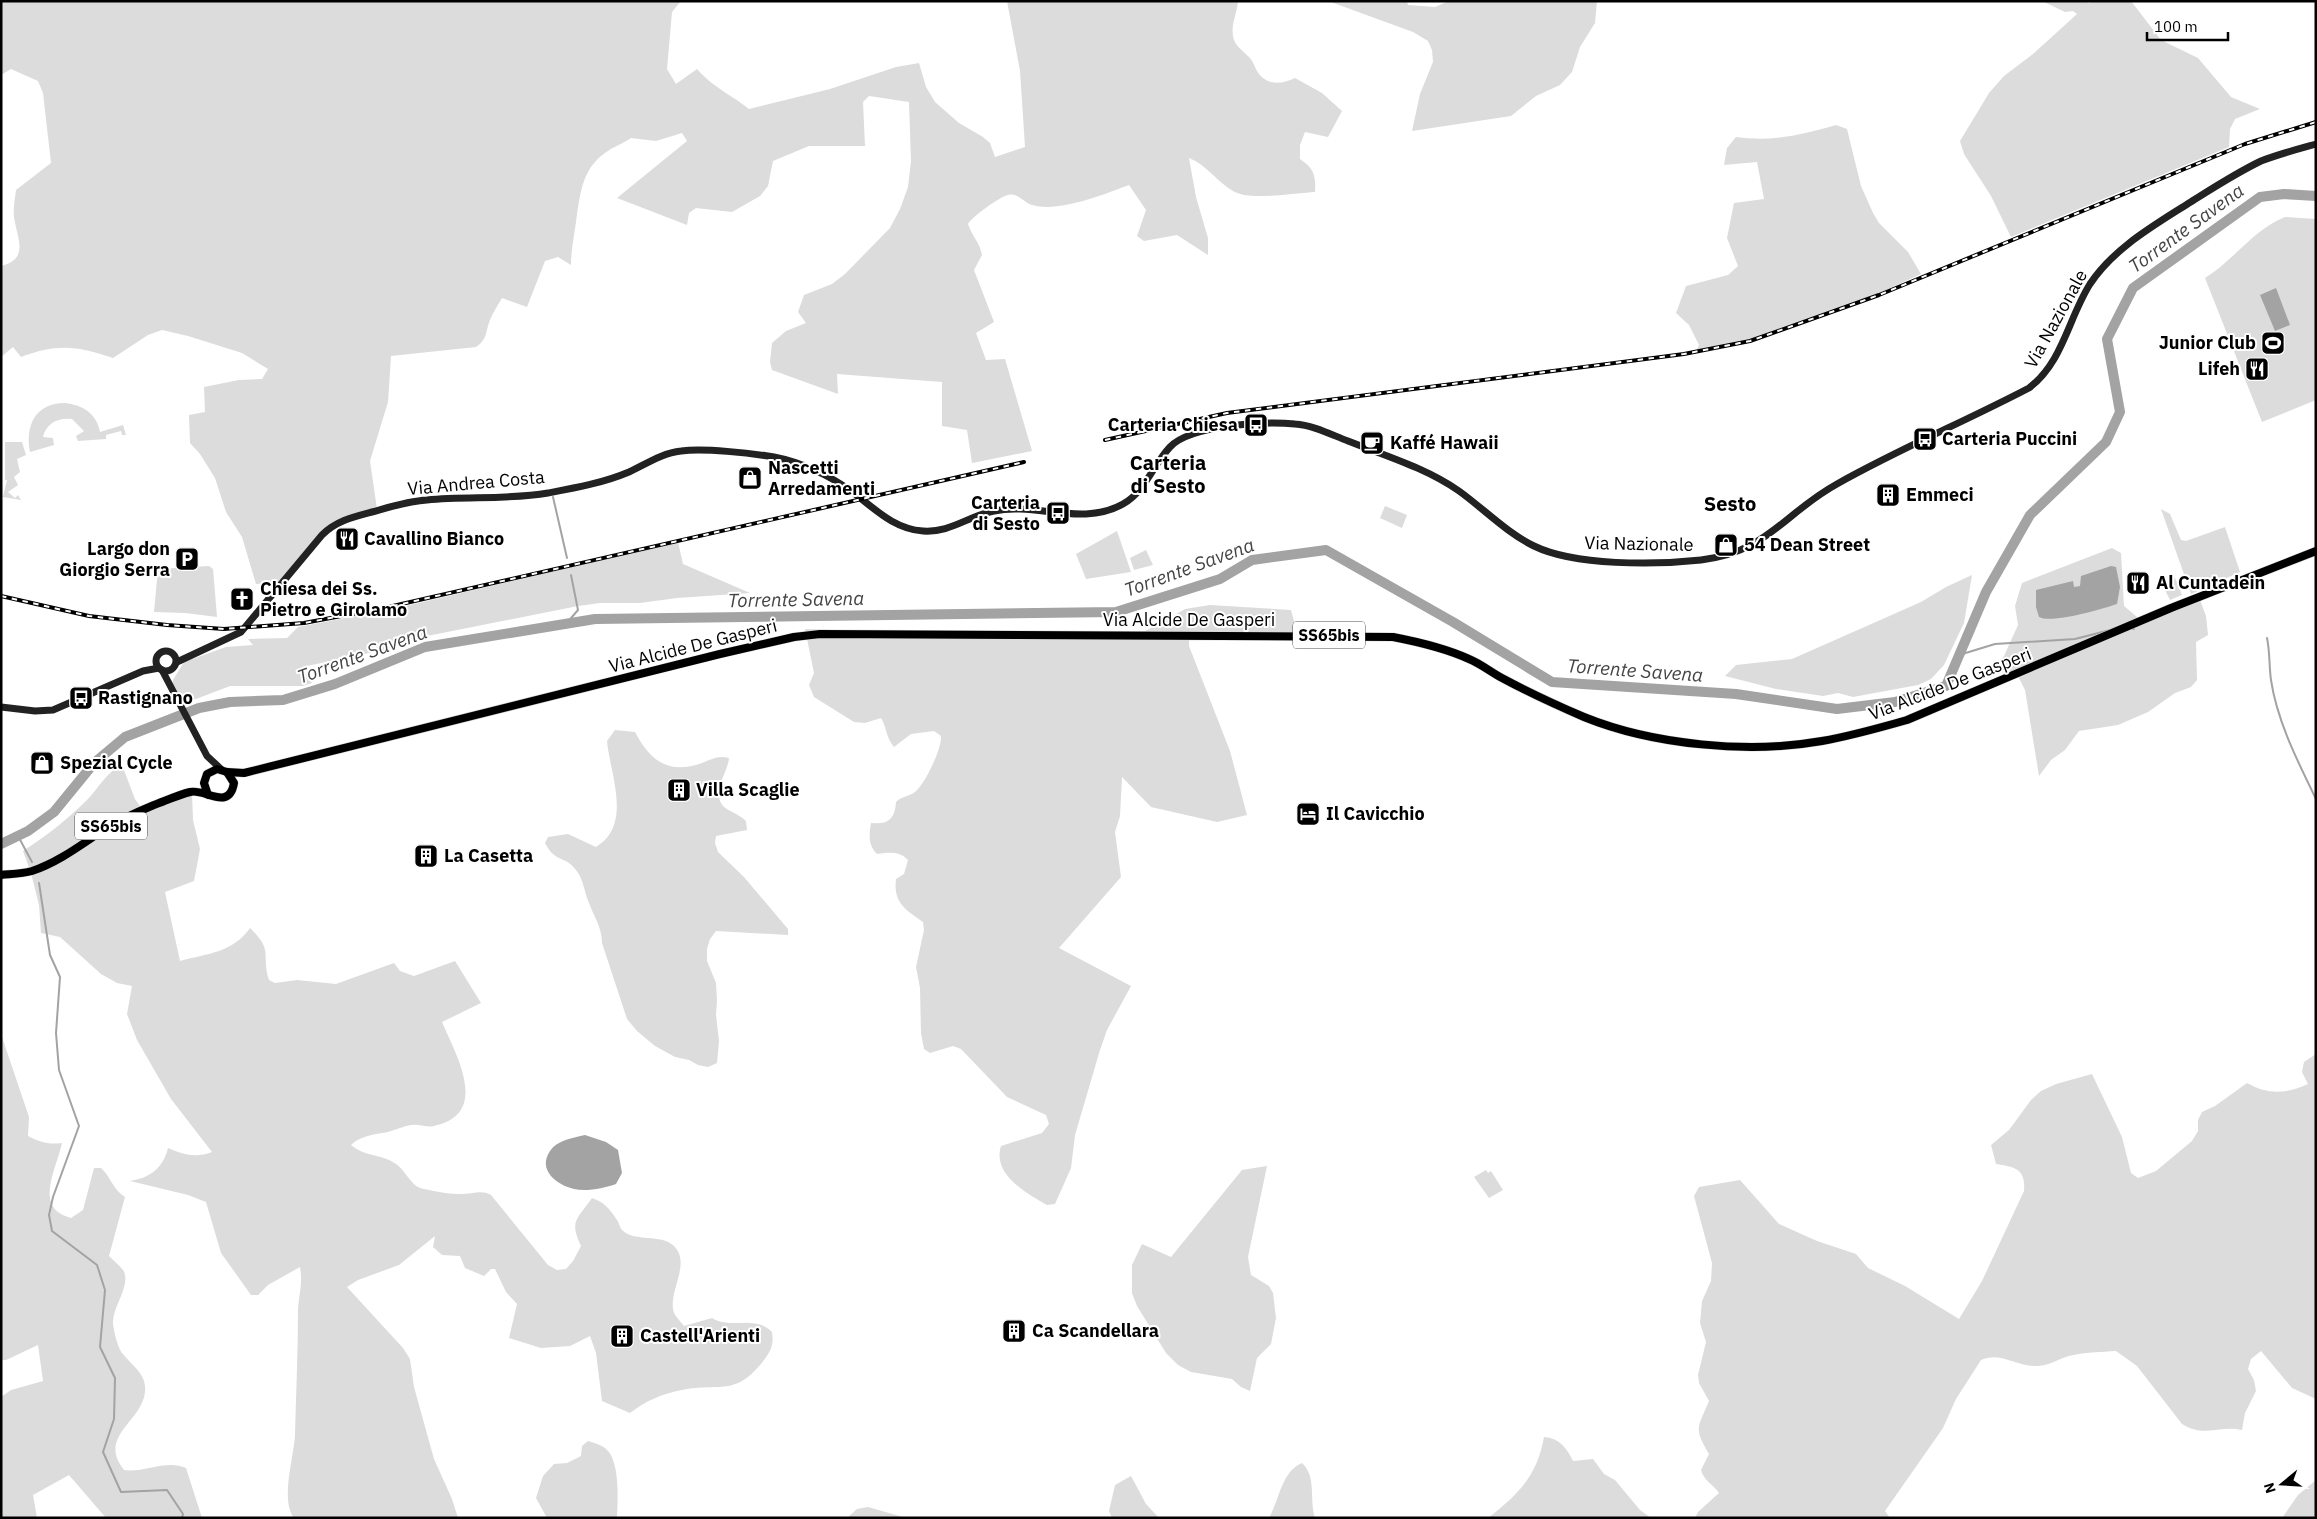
<svg xmlns="http://www.w3.org/2000/svg" width="2317" height="1519" font-family="'IBM Plex Sans',sans-serif">
<style>
.green{fill:#dcdcdc}
.water{fill:#a3a3a3}
.lines{fill:none;stroke-linecap:round;stroke-linejoin:round}
.stream{stroke:#a3a3a3;stroke-width:2}
.river{stroke:#a3a3a3;stroke-width:10}
.primary-casing{stroke:#dbdbdb;stroke-width:9}
.secondary{stroke:#222;stroke-width:7}
.primary{stroke:#000;stroke-width:8}
.rail-casing{stroke:#000;stroke-width:4}
.rail{stroke:#fff;stroke-width:2;stroke-dasharray:5.5;stroke-linecap:butt}
.labels{text-anchor:middle;stroke-width:4;stroke-linejoin:round;paint-order:stroke}
.shield{fill:#fff;stroke:#4c4c4c;stroke-width:1}
.shield-label{font-size:16px;font-weight:bold;fill:#000}
.street-label{font-size:18px;fill:#000;stroke:#fff}
.poi-label{font-size:18px;font-weight:bold;fill:#000;stroke:#fff;text-anchor:start}
.water-label{font-size:19px;font-style:italic;fill:#444;stroke:#fff}
.quarter-label{font-size:20px;font-weight:bold;fill:#000;stroke:#fff}
</style>
<rect width="100%" height="100%" fill="#fff"/>
<g class="green">
<path d="M1,1H681L672,12L667,69L676,84L697,69C714,88 730,94 749,109L830,89L896,67L919,63L926,87L935,102L959,123L983,137L990,143L995,157L1025,147L1020,71L1007,1H1238C1237,14 1231,23 1233,36C1234,45 1243,51 1249,57C1254,62 1255,69 1259,74C1269,86 1282,84 1295,78L1322,93L1342,111L1328,137L1305,132L1300,145V159C1314,168 1316,176 1315,192C1296,193 1248,201 1233,191C1217,182 1207,165 1189,158L1196,197L1208,238V255L1177,235L1144,241L1137,236L1146,210L1129,185C1105,194 1058,213 1032,205C1024,203 1017,192 1008,195C999,197 972,217 968,224C972,236 980,243 982,255L974,270L994,322L976,333L986,360L1005,359L1032,451L972,463L967,430L942,426V382L837,374L838,394L772,370L770,362L772,343L786,331L806,323L798,312L804,295L832,284L845,274L890,228L900,209L908,187L911,161L909,102L869,96L863,102L865,146H809L773,161L768,186L760,196L732,212L696,208L689,213L687,225L617,198L687,141L682,133L656,141L631,138C623,144 612,147 605,153C581,170 580,196 576,222C574,237 571,250 571,265L558,257L545,261L527,307L502,298C498,305 493,312 490,320C485,332 488,339 476,347L391,356L388,402L370,461L377,509L329,528L272,591L270,583L256,584L242,537L226,512L215,478L200,454L190,443L189,415L205,412L204,387L239,380L262,379L268,369L242,353L188,336L162,330L148,335L113,358C78,346 57,343 21,357L13,347L1,357V266C30,259 17,238 14,217C13,209 15,198 16,190L51,163L43,93L38,81L11,69L1,75Z"/>
<path d="M1328,1H1407L1408,5L1435,7L1449,1H1597L1595,23L1580,47L1572,72L1560,85L1536,96L1511,116L1412,131L1420,94L1433,62L1432,50L1428,41L1413,32Z"/>
<path d="M2042,1H2084L2089,3L2092,1H2131L2161,40L2198,58L2231,97L2260,109L2235,119L2230,129L2229,147L2011,237L1991,196L1964,154L1960,141L1989,93L2004,76L2033,54L2077,14L2073,11L2065,12Z"/>
<path d="M1836,125L1847,129L1861,186L1873,213L1879,223L1908,252L1921,274C1846,309 1777,336 1695,353L1699,345L1689,325L1676,313L1686,286L1728,275L1738,266L1727,238L1734,203L1764,199L1757,162L1724,165L1727,148L1736,137C1772,142 1801,135 1836,125Z"/>
<path d="M2285,217L2316,219V400L2262,422L2205,278C2233,261 2254,229 2285,217Z"/>
<path d="M65,403C83,405 97,414 100,432L123,425L126,435H122L121,431L106,435V439L78,441L76,436L84,431L72,419C59,417 46,423 43,437L53,438L54,445L30,452C25,426 35,403 65,403Z"/>
<path d="M5,442H22L26,455L17,459L20,472L14,477L18,485L8,492L15,498L18,495L21,500L3,497L7,480H5Z"/>
<path d="M1385,506L1407,515L1402,528L1380,518Z"/>
<path d="M2161,509L2170,514L2181,540L2186,541L2225,527L2240,572L2191,594Z"/>
<path d="M1117,531L1131,572L1086,579L1076,554Z"/>
<path d="M678,542L683,564L750,593L677,598L640,603H600L578,606L422,637L383,650L302,667L312,683L303,686H230L196,699L175,703L171,695L173,680L184,662L226,647L253,645L248,639L287,638L298,627L393,609Z"/>
<path d="M2112,548L2121,553L2124,606L2143,622L2200,600L2206,616L2208,635L2196,642L2197,680L2191,687L2175,693L2148,712L2118,725L2079,731L2065,750L2051,760L2039,776L2025,690L2019,678L1999,662L2004,656L2018,625L2015,606L2022,583Z"/>
<path d="M1146,550L1153,565L1134,570L1130,558Z"/>
<path d="M209,566L213,569L217,617L185,613L154,612L158,569Z"/>
<path d="M1972,575L1964,623L1944,665L1931,679L1918,685L1853,697L1838,693L1823,696L1776,689L1725,676L1736,665L1792,659L1921,602L1946,587Z"/>
<path d="M2175,578L2182,595L2170,600L2161,582Z"/>
<path d="M1210,605L1291,610L1298,636L1189,638V646L1230,751L1247,815L1217,822L1151,807L1122,777L1120,816L1115,832L1121,877L1059,948L1131,986L1107,1030L1100,1050L1075,1135L1071,1168L1055,1204L1047,1205C1026,1193 992,1174 1001,1146L1042,1133L1049,1124L1046,1115L1007,1097L961,1049L953,1046L930,1053L924,1049L921,1033L920,988L916,967L924,930L923,922C906,910 893,903 896,879L904,874L908,860C900,851 889,852 877,854C868,845 869,835 871,823C888,825 895,819 896,802C902,795 912,797 918,789C927,779 942,748 941,736L934,731L911,734L894,747C886,738 887,728 881,718L865,723L854,722L814,697L809,685L814,673L805,629L912,633L1140,634L1185,609Z"/>
<path d="M615,730L635,732C650,761 669,775 702,763C712,759 719,755 729,758C728,773 711,791 723,806C728,811 739,814 746,821L747,830L716,836L715,843L718,852L744,877L788,929V935L716,931L710,939L707,949V961L716,983L717,1001L716,1015L719,1041L717,1063L708,1067L698,1065L689,1060L675,1057L655,1046L637,1031L627,1019L602,943C602,927 594,917 589,903C584,892 584,880 576,870C565,855 555,863 545,843L548,837L568,834L596,847C633,825 610,774 607,741Z"/>
<path d="M122,765L135,799L142,809L192,793L193,820L200,849L194,881L165,892L180,961C209,953 232,953 250,928C274,951 261,954 269,980L275,983L297,980L336,984L394,963L400,971L414,976L455,961L481,1003L442,1022C456,1055 491,1114 434,1126C427,1128 419,1124 412,1125C402,1126 392,1132 382,1133C371,1135 359,1137 351,1145C365,1157 382,1154 396,1164C407,1172 411,1187 424,1189C435,1191 447,1194 458,1194C471,1195 481,1189 491,1195L548,1265L557,1270L566,1269L573,1261L581,1246C569,1220 577,1220 592,1198C604,1202 610,1209 617,1220C619,1223 620,1228 622,1230C636,1243 660,1233 674,1246C692,1264 667,1292 674,1313C676,1317 681,1322 684,1326L712,1318C731,1330 755,1314 772,1332C774,1344 771,1351 764,1360C735,1398 720,1382 682,1390C662,1394 647,1400 630,1413L602,1401L596,1353L590,1336L570,1346L541,1348L509,1338L517,1304L506,1292L495,1269H491L484,1276L465,1268L460,1256L442,1255L433,1247L435,1236L399,1265L358,1280L347,1287L403,1348L410,1359L414,1387L434,1459L452,1499L458,1518H294C280,1500 294,1457 295,1435C296,1393 298,1351 298,1309C299,1294 303,1283 300,1267L268,1285L258,1295H251L221,1253L206,1202L188,1195L130,1181C150,1178 163,1168 168,1148C184,1155 196,1158 212,1152L171,1099L137,1040L127,1014L132,986L117,983L101,974L60,937L41,933L39,905L31,873L23,851C45,837 68,819 87,800C99,788 106,772 122,765Z"/>
<path d="M1,1034L29,1117L28,1136C40,1142 48,1145 62,1143C56,1171 33,1208 71,1218L83,1210L94,1168H101C111,1177 113,1190 125,1197L109,1256C113,1260 119,1265 123,1270C132,1284 113,1306 113,1322C113,1329 118,1349 123,1354C133,1367 147,1374 145,1392C142,1422 97,1436 124,1470C144,1473 167,1459 186,1468L202,1518H106L69,1475L33,1495L37,1518H1V1397L11,1390L43,1381L38,1345L6,1360H1Z"/>
<path d="M2316,1054V1399L2292,1388L2261,1351L2251,1359L2248,1369L2254,1380L2256,1391L2245,1413L2242,1430C2219,1425 2204,1438 2182,1424L2137,1366L2116,1351C2102,1352 2087,1352 2074,1355C2060,1357 2051,1366 2037,1366C2017,1367 2000,1351 1981,1360L1956,1399L1943,1428L1885,1511L1890,1518H1695L1698,1512L1719,1493C1712,1483 1704,1481 1701,1470L1709,1454C1693,1427 1698,1428 1709,1401L1699,1383L1698,1375L1706,1342L1700,1323L1702,1301L1711,1281L1712,1263L1694,1196L1699,1187L1740,1180L1779,1224L1817,1241L1856,1254L1868,1268L1905,1286L1959,1319L1982,1281L2024,1191C2026,1169 2015,1167 1996,1164L1991,1145L2009,1130L2031,1100L2041,1091L2056,1084L2092,1074L2122,1137L2131,1173L2138,1178L2156,1171L2192,1141L2198,1131V1120L2202,1112L2215,1106L2247,1083C2269,1095 2285,1094 2308,1084L2302,1072L2304,1062Z"/>
<path d="M1267,1166L1248,1257L1251,1275L1269,1286L1273,1293L1276,1318L1271,1344L1257,1358L1250,1391L1241,1387L1232,1379L1191,1372L1178,1365L1166,1353L1137,1306L1132,1293V1265L1142,1244L1171,1257L1242,1170Z"/>
<path d="M1486,1170L1488,1173L1491,1171L1503,1190L1489,1198L1474,1177Z"/>
<path d="M1544,1437C1559,1438 1567,1448 1573,1461L1593,1459L1604,1474L1615,1480L1640,1510L1651,1518H1488C1518,1495 1537,1476 1544,1437Z"/>
<path d="M588,1441C594,1443 602,1445 606,1449C620,1460 618,1501 617,1518H547L536,1498L543,1476L554,1464L567,1463L581,1456L582,1446Z"/>
<path d="M1302,1463C1317,1477 1309,1499 1315,1518H1269C1280,1499 1281,1472 1302,1463Z"/>
<path d="M1131,1476L1146,1504L1159,1518H1112L1109,1511L1115,1485Z"/>
<path d="M2316,1480V1518H2282L2298,1495Z"/>
<path d="M868,1507L903,1517L905,1518H847L857,1509Z"/>
</g>
<g class="water">
<path d="M2276,288L2290,325L2275,331L2260,295Z"/>
<path d="M2111,566L2116,567L2120,587L2117,604C2102,609 2052,624 2039,617L2036,607V590L2073,581L2074,587L2080,586L2081,576Z"/>
<path d="M585,1135L606,1142L618,1150L622,1173L616,1184C604,1188 587,1192 574,1189C557,1185 537,1170 550,1151C557,1140 573,1138 585,1135Z"/>
</g>
<g class="lines">
<g class="stream">
<path d="M553,497L567,558"/>
<path d="M566,624L578,610L571,575"/>
<path d="M2133,629H2134"/>
<path d="M2267,638C2270,652 2269,666 2271,680C2277,721 2298,762 2316,799"/>
<path d="M1959,655L1995,644L2075,639L2114,629"/>
<path d="M18,836L32,862"/>
<path d="M39,883L50,955L60,977L56,1033L59,1070L79,1126L53,1197L49,1215L52,1231L97,1265L105,1290L100,1347L115,1378L114,1419L103,1452L121,1492L167,1490L183,1514L182,1518"/>
</g>
<path class="river" d="M1,844L28,831L54,812L94,763L125,737L199,708L230,702L283,700L335,684L425,647L595,619L1116,612L1220,579L1252,560L1326,550L1453,622L1552,682L1736,694L1837,709L1895,702L1946,686L1986,592L2030,515L2106,442L2120,412L2107,339L2133,288L2260,197L2284,194L2316,196"/>
<g class="primary-casing">
<g id="primary">
<path d="M227,772L244,773L720,654L794,637L820,634L1393,637C1419,642 1445,648 1469,659C1481,664 1491,672 1502,678C1528,692 1556,705 1584,717C1653,745 1749,754 1822,741C1851,736 1879,728 1907,720L2171,608L2316,551"/>
<path d="M1,875C11,874 22,874 32,871C59,862 82,844 105,829C121,819 137,812 154,805C165,801 178,795 190,792C205,788 229,812 234,783L227,772L217,769L207,774L204,783L208,795"/>
</g>
</g>
<g class="secondary">
<circle cx="166" cy="661" r="10"/>
<path d="M177,662L241,632L322,535C336,521 353,517 372,512C390,507 408,501 427,500C467,496 508,500 548,493C575,488 603,483 629,472C646,464 662,453 681,451C704,448 750,453 774,457C800,462 829,475 851,491C873,507 893,529 923,531C950,533 968,516 994,511C1036,502 1082,527 1123,504C1145,492 1153,465 1170,447C1190,425 1266,421 1295,424C1313,425 1332,435 1348,441C1386,456 1426,468 1459,491C1484,509 1507,533 1534,546C1575,566 1655,565 1701,560C1768,552 1784,513 1837,484C1899,449 1966,421 2029,388C2063,362 2068,319 2090,284C2114,248 2153,226 2189,203C2213,188 2236,173 2261,161C2279,154 2298,149 2316,144"/>
<path d="M162,670L207,756L221,769"/>
<path d="M1,707L35,711L53,710L143,671L159,668"/>
</g>
<use href="#primary" class="primary"/>
<g class="rail-casing">
<g id="rail">
<path d="M1105,440L1227,413L1684,354L1750,341L1879,295L2245,144L2316,122"/>
<path d="M1,596L89,616L167,625L224,629L304,623L384,608L1024,462"/>
</g>
</g>
<use href="#rail" class="rail"/>
</g>
<defs>
<g id="stadium-square" transform="scale(1.25)"><rect x="-9" y="-9" width="18" height="18" rx="4" fill="#000" stroke="#fff"/><path d="M0-5a6.5 5 0 1 0 0 10a6.5 5 0 1 0 0-10ZM-3.5-1.8h7v3.6h-7Z" fill="#fff"/></g>
<g id="restaurant-square" transform="scale(1.25)"><rect x="-9" y="-9" width="18" height="18" rx="4" fill="#000" stroke="#fff"/><path d="M-5-6h1v4h1v-4h1v4h1v-4h1v5L-1.5 .5V6h-2V.5L-5-1ZM5-6V6H3V1.5H1.5Q1.5-4 5-6Z" fill="#fff"/></g>
<g id="bus-square" transform="scale(1.25)"><rect x="-9" y="-9" width="18" height="18" rx="4" fill="#000" stroke="#fff"/><path d="M-5-6H5V4H4V6H2V4H-2V6H-4V4H-5ZM-3.5-4V0h7V-4ZM-3.5 1.2v1.5H-2V1.2ZM2 1.2v1.5H3.5V1.2Z" fill="#fff"/></g>
<g id="cafe-square" transform="scale(1.25)"><rect x="-9" y="-9" width="18" height="18" rx="4" fill="#000" stroke="#fff"/><path d="M-5.5-4.5H6V0H3Q3 3.5 0 3.5H-2.5Q-5.5 3.5-5.5 0ZM3-3.2v2h1.7v-2ZM-6 4.5H4V6H-6Z" fill="#fff"/></g>
<g id="shop-square" transform="scale(1.25)"><rect x="-9" y="-9" width="18" height="18" rx="4" fill="#000" stroke="#fff"/><path d="M-5-2.5h2.3a2.7 3.5 0 0 1 5.4 0H5L5.5 6h-11ZM-1.5-2.5h3a1.5 2.3 0 0 0-3 0Z" fill="#fff"/></g>
<g id="building-square" transform="scale(1.25)"><rect x="-9" y="-9" width="18" height="18" rx="4" fill="#000" stroke="#fff"/><path d="M-4-6H4V6H1V3H-1V6H-4ZM-2.5-4.3h1.7v1.8h-1.7ZM.8-4.3h1.7v1.8H.8ZM-2.5-1h1.7V.8h-1.7ZM.8-1h1.7V.8H.8Z" fill="#fff"/></g>
<g id="parking-square" transform="scale(1.25)"><rect x="-9" y="-9" width="18" height="18" rx="4" fill="#000" stroke="#fff"/><path d="M-3.5-5.5H1a3.5 3.5 0 0 1 0 7H-1V5.5H-3.5ZM-1-3.4V-.6H.8a1.4 1.4 0 0 0 0-2.8Z" fill="#fff"/></g>
<g id="church-square" transform="scale(1.25)"><rect x="-9" y="-9" width="18" height="18" rx="4" fill="#000" stroke="#fff"/><path d="M-1.2-6h2.4v3.5h3.3v2.4h-3.3V6h-2.4V-.1h-3.3v-2.4h3.3Z" fill="#fff"/></g>
<g id="hotel-square" transform="scale(1.25)"><rect x="-9" y="-9" width="18" height="18" rx="4" fill="#000" stroke="#fff"/><path d="M-6-4.5h1.5V1H6V5H4.5V3h-9V5H-6ZM-4 0a1.8 1.8 0 1 1 3.6 0ZM.5 0V-2.5h3Q6-2.5 6 0Z" fill="#fff"/></g>
</defs>
<g fill-rule="evenodd">
<use href="#stadium-square" x="2273" y="343"/>
<use href="#restaurant-square" x="2257" y="369"/>
<use href="#bus-square" x="1256" y="425"/>
<use href="#bus-square" x="1925" y="439"/>
<use href="#cafe-square" x="1372" y="443"/>
<use href="#shop-square" x="750" y="478"/>
<use href="#building-square" x="1888" y="495"/>
<use href="#bus-square" x="1058" y="513"/>
<use href="#restaurant-square" x="347" y="539"/>
<use href="#shop-square" x="1726" y="545"/>
<use href="#parking-square" x="187" y="559"/>
<use href="#restaurant-square" x="2138" y="583"/>
<use href="#church-square" x="242" y="599"/>
<use href="#bus-square" x="81" y="698"/>
<use href="#shop-square" x="42" y="763"/>
<use href="#building-square" x="679" y="790"/>
<use href="#hotel-square" x="1308" y="814"/>
<use href="#building-square" x="426" y="856"/>
<use href="#building-square" x="1014" y="1331"/>
<use href="#building-square" x="622" y="1336"/>
</g>
<g class="labels">
<g class="shield">
<rect x="1293" y="621.5" width="72" height="27" rx="4"/>
<rect x="75" y="812.5" width="72" height="27" rx="4"/>
</g>
<g class="shield-label">
<text x="1329" y="641">SS65bis</text>
<text x="111" y="832">SS65bis</text>
</g>
<g class="street-label">
<text transform="translate(2056 319) rotate(-61)" y="6">Via Nazionale</text>
<text transform="translate(476 483) rotate(-5)" y="6">Via Andrea Costa</text>
<text transform="translate(1639 544) rotate(1)" y="6">Via Nazionale</text>
<text x="1189" y="626">Via Alcide De Gasperi</text>
<text transform="translate(693 646) rotate(-14)" y="6">Via Alcide De Gasperi</text>
<text transform="translate(1950 684) rotate(-21)" y="6">Via Alcide De Gasperi</text>
</g>
<g class="poi-label">
<text x="2256" y="349" text-anchor="end">Junior Club</text>
<text x="2240" y="375" text-anchor="end">Lifeh</text>
<text x="1238" y="431" text-anchor="end">Carteria Chiesa</text>
<text x="1942" y="445">Carteria Puccini</text>
<text x="1390" y="449">Kaffé Hawaii</text>
<text x="768" y="474">Nascetti<tspan x="768" dy="21">Arredamenti</tspan></text>
<text x="1906" y="501">Emmeci</text>
<text x="1040" y="509" text-anchor="end">Carteria<tspan x="1040" dy="21">di Sesto</tspan></text>
<text x="364" y="545">Cavallino Bianco</text>
<text x="1744" y="551">54 Dean Street</text>
<text x="170" y="555" text-anchor="end">Largo don<tspan x="170" dy="21">Giorgio Serra</tspan></text>
<text x="2156" y="589">Al Cuntadein</text>
<text x="260" y="595">Chiesa dei Ss.<tspan x="260" dy="21">Pietro e Girolamo</tspan></text>
<text x="98" y="704">Rastignano</text>
<text x="60" y="769">Spezial Cycle</text>
<text x="696" y="796">Villa Scaglie</text>
<text x="1326" y="820">Il Cavicchio</text>
<text x="444" y="862">La Casetta</text>
<text x="1032" y="1337">Ca Scandellara</text>
<text x="640" y="1342">Castell'Arienti</text>
</g>
<g class="water-label">
<text transform="translate(2186 228) rotate(-36)" y="7">Torrente Savena</text>
<text transform="translate(1189 567) rotate(-20)" y="7">Torrente Savena</text>
<text transform="translate(796 599) rotate(-1)" y="7">Torrente Savena</text>
<text transform="translate(362 654) rotate(-20)" y="7">Torrente Savena</text>
<text transform="translate(1635 670) rotate(4)" y="7">Torrente Savena</text>
</g>
<g class="quarter-label">
<text x="1168" y="470">Carteria<tspan x="1168" dy="23">di Sesto</tspan></text>
<text x="1730" y="511">Sesto</text>
</g>
</g>
<rect width="2317" height="1519" fill="none" stroke="#000000" stroke-width="5"/>
<g transform="translate(2282 1484) rotate(252)" stroke="#ffffff" stroke-width="4" paint-order="stroke">
<path d="M0-4L9 19L0 12L-9 19Z" fill="#000000"/>
<text y="-8" font-size="14" font-weight="bold" text-anchor="middle" fill="#000000">N</text>
</g>
<path d="M2147 32v8h81v-8" fill="none" stroke="#000000" stroke-width="2.5"/>
<text x="2154" y="32" font-size="15" fill="#000000" stroke="#ffffff" stroke-width="4" paint-order="stroke">100 m</text>
</svg>
